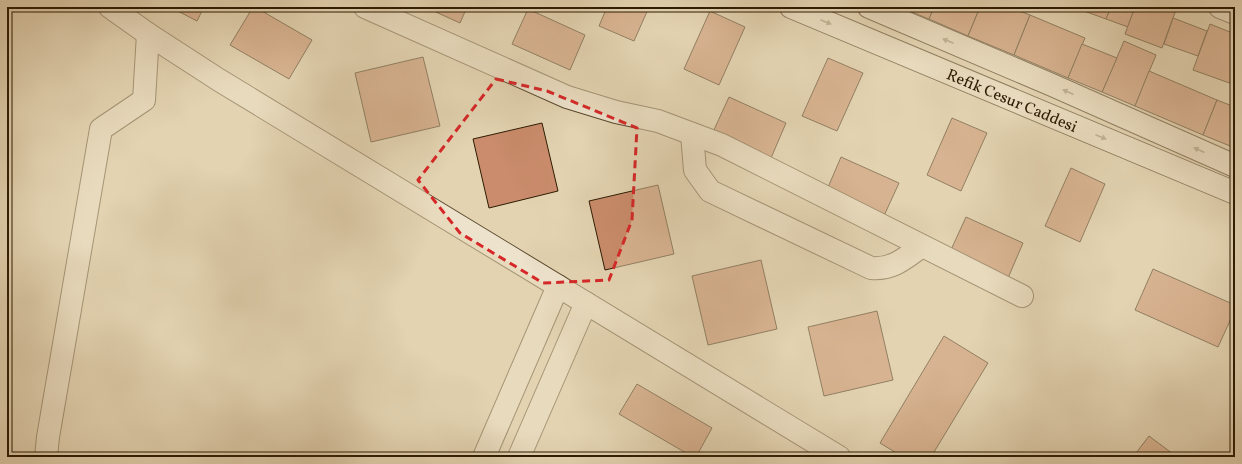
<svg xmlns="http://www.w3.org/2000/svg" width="1242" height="464" font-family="Vollkorn,serif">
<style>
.building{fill:#ca8c6c;stroke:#2c1b02}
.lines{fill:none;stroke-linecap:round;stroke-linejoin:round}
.street-casing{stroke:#5a492e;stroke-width:24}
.secondary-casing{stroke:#2c1b02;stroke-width:24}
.street{stroke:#ede2cc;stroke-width:22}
.secondary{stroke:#ede2cc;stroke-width:22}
.oneway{fill:#968871}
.marked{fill:none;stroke:#d62828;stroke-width:3;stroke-dasharray:8 5;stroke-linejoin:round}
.labels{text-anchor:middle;stroke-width:3;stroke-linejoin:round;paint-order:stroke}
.street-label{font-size:16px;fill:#2c1b02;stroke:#ede2cc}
</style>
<rect width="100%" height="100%" fill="#e3d3b1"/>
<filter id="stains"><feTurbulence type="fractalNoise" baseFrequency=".005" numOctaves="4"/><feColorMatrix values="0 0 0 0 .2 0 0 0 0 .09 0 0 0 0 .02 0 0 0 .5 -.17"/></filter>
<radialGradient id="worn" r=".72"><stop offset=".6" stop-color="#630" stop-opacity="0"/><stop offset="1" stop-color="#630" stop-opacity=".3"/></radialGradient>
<g class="building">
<path d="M170,7H204L197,21Z"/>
<path d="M253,7H255L312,40L289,79L230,45Z"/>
<path d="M425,7H467L460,23Z"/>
<path d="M607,7H649L634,41L599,26Z"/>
<path d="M899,7H934L929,19Z"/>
<path d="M934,7H980L968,36L929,19Z"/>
<path d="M980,7H1010L1030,15L1014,55L968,36Z"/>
<path d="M1073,7H1111L1106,19Z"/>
<path d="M1111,7H1135L1128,27L1106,19Z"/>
<path d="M1135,7H1177L1162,48L1125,34Z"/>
<path d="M528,9L585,35L570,70L512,44Z"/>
<path d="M710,11L745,27L719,85L684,69Z"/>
<path d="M1030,15L1085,38L1068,78L1014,55Z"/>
<path d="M1173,18L1207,31L1198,56L1164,44Z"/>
<path d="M1210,24L1235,34V85L1193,70Z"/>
<path d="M1124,41L1156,55L1135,106L1102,92Z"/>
<path d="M1082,44L1117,58L1102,92L1068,78Z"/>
<path d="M423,57L440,126L371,142L355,73Z"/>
<path d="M828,58L863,73L837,131L802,116Z"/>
<path d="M1149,71L1217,100L1203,135L1135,106Z"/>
<path d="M729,97L786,123L771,158L713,132Z"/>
<path d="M1217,100L1235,107V148L1203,135Z"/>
<path d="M952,118L987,133L961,191L927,175Z"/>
<path d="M542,123L558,191L489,208L473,139Z"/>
<path d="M841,157L899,183L883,218L826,192Z"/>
<path d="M1071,168L1105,184L1080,242L1045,226Z"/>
<path d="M658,185L674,254L605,270L589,201Z"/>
<path d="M966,217L1023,243L1008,278L950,252Z"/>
<path d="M761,260L777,329L708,345L692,276Z"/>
<path d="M1153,269L1235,305V310L1218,347L1135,310Z"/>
<path d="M877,311L893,380L824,396L808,327Z"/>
<path d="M944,336L988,363L931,457H903L880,443Z"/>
<path d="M637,384L712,428L696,457H693L619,414Z"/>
<path d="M1149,436L1177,457H1133Z"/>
</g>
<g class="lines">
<g class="street-casing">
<g id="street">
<path d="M110,7L148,34L219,80L839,457"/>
<path d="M365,7L567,97L616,112L658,121L722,145L1022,296"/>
<path d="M1220,7L1235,13"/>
<path d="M692,134L695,170L710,191L871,268C893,270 905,258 922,246"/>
<path d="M46,457L48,437L101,129L144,100L148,34"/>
<path d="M484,457L558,286"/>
<path d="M519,457L586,303"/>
</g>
</g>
<g class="secondary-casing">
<g id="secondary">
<path id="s1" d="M791,7L1235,193"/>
<path d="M869,7L1052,85L1235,166"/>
</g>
</g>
<use href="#street" class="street"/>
<use href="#secondary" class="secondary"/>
</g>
<defs><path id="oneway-solid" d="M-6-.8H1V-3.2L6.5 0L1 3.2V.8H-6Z"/></defs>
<g class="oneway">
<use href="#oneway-solid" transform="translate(826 22) rotate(23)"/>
<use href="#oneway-solid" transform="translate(948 41) rotate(-157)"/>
<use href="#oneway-solid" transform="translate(1068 92) rotate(-156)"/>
<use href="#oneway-solid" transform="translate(1101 137) rotate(23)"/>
<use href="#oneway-solid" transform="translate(1199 150) rotate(-156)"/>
</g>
<path d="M0 0H1242V464H0ZM496,79L547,91L637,128L632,220L609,280L543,283L460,233L418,180Z" fill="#e3d3b1" fill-opacity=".55" fill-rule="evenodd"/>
<path class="marked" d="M496,79L547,91L637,128L632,220L609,280L543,283L460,233L418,180Z"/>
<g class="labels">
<g class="street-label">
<text dy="6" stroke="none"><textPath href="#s1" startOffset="240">Refik Cesur Caddesi</textPath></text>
</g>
</g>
<rect width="1242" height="464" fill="none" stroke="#e3d3b1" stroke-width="24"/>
<rect x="8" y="8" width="1226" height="448" fill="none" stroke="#2c1b02" stroke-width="2"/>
<rect x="12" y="12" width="1218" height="440" fill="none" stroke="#2c1b02"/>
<rect width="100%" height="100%" filter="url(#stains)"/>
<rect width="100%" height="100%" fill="url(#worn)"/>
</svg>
